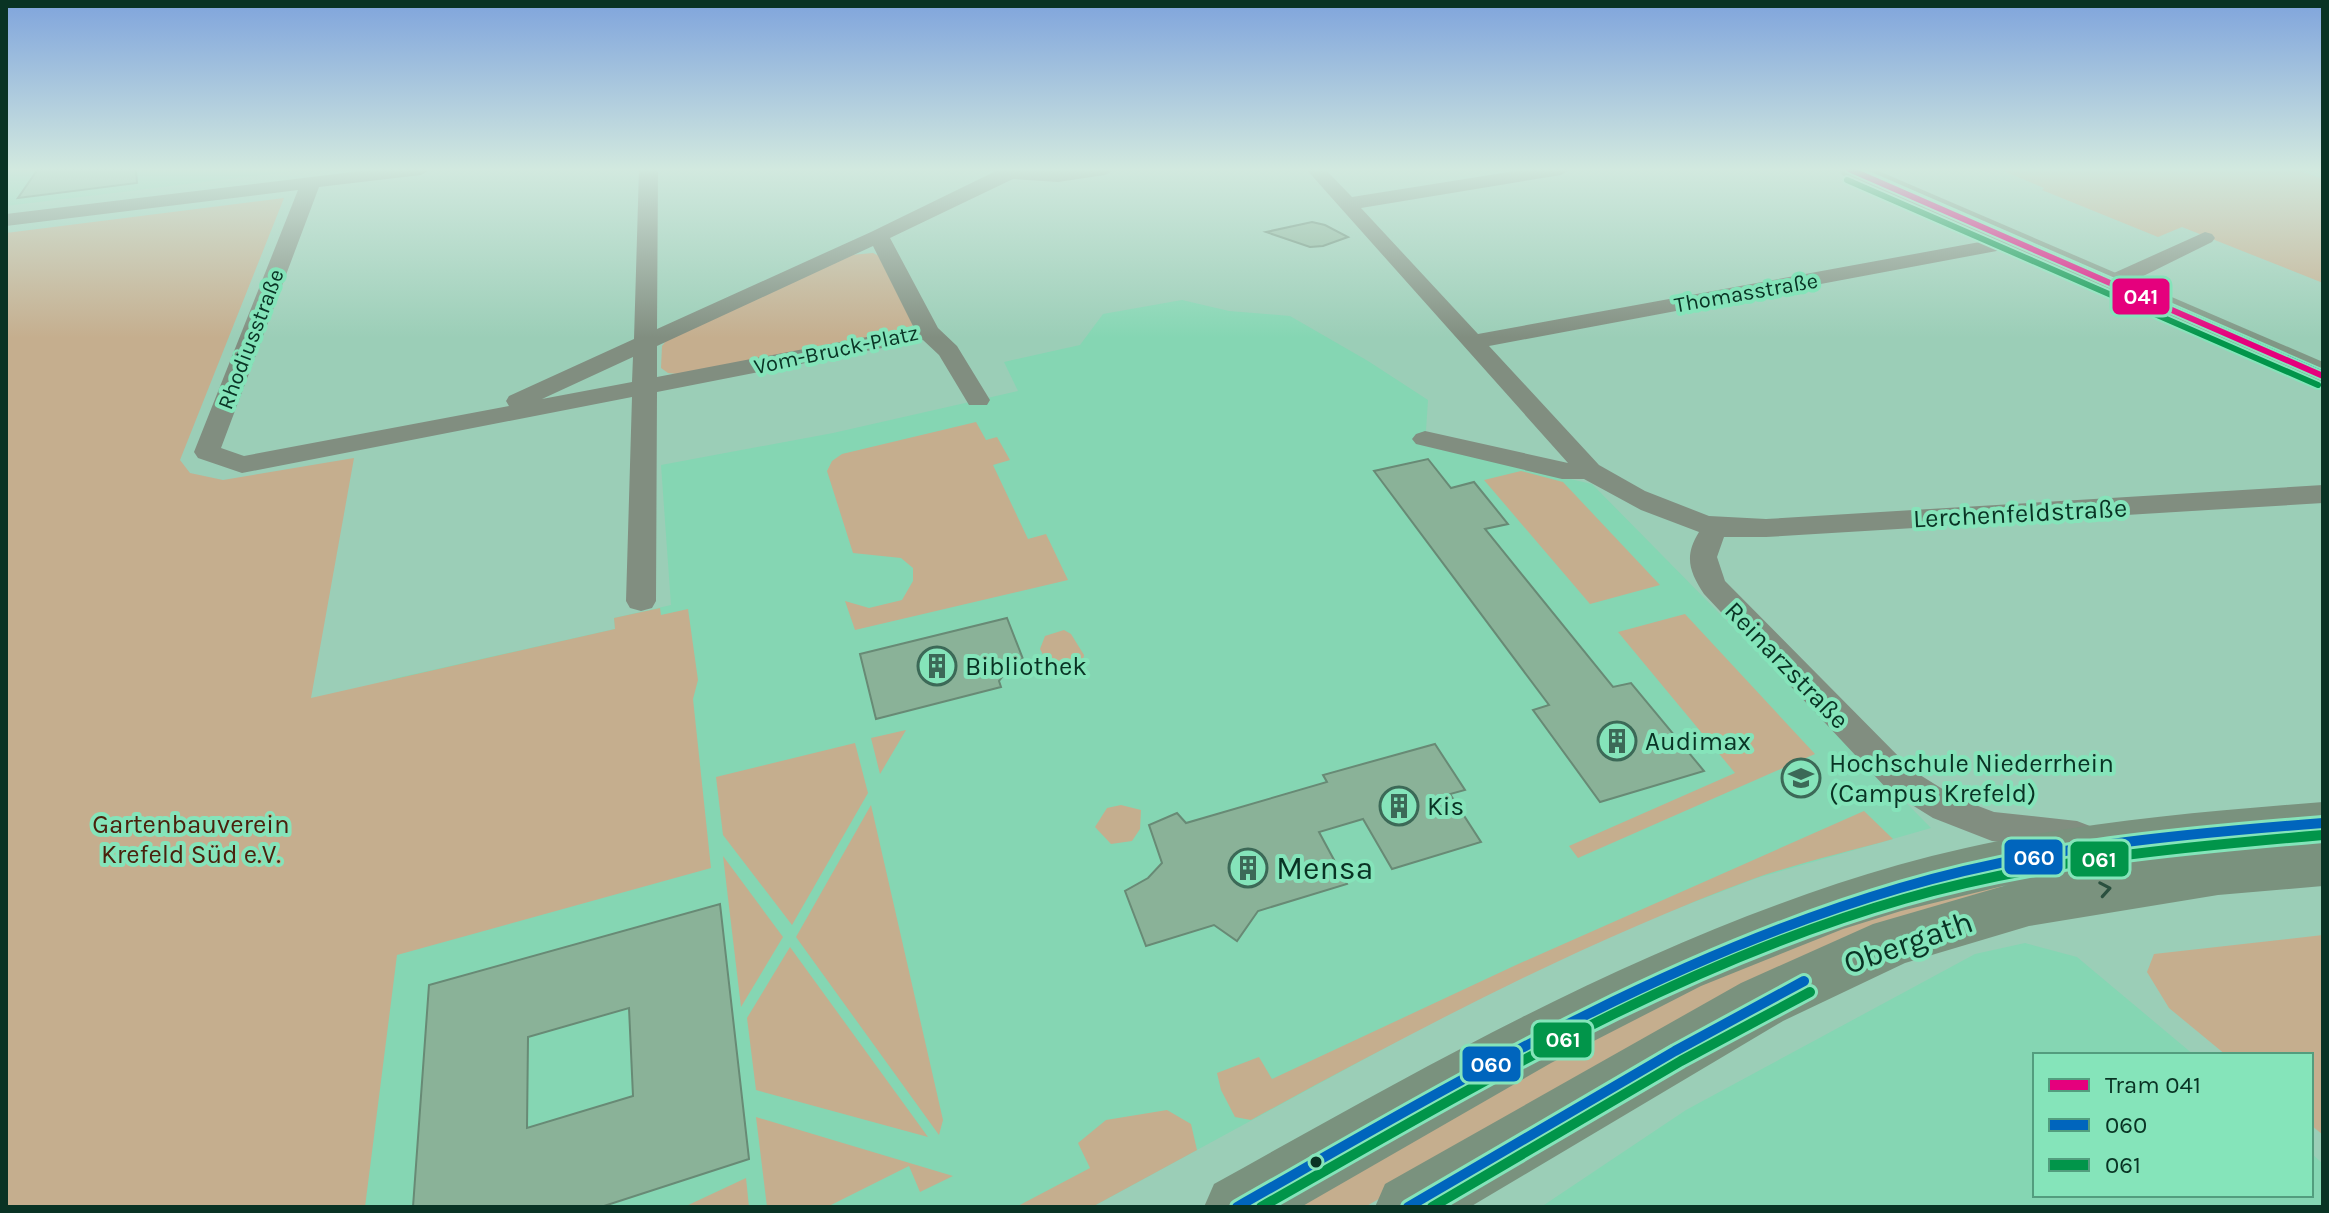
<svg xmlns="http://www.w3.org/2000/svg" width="2329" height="1213" font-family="Karla,sans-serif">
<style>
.built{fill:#85d6b3}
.green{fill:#c5ae8e}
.building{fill:#8ab298;stroke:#688a75;stroke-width:2;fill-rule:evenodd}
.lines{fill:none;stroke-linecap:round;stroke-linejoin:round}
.minor{fill:#818e80;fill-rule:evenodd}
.secondary{fill:#809785;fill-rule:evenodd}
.primary{fill:#7a927e;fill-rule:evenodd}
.bus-1-far1-casing{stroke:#85e4ba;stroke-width:10}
.bus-1-casing{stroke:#85e4ba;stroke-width:16}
.bus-2-far1-casing{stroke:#85e4ba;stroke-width:10}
.bus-2-casing{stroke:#85e4ba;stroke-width:16}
.bus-1-far1{stroke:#0065bd;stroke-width:6}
.bus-1{stroke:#0065bd;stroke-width:10}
.bus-2-far1{stroke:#01954a;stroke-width:6}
.bus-2{stroke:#01954a;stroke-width:10}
.tram-1-casing{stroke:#85e4ba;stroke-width:10}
.tram-1{stroke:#e5007d;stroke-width:6}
.oneway{stroke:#2b503f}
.bus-dot{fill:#093324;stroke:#85e4ba;stroke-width:3}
.labels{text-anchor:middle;stroke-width:8;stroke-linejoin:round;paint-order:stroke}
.far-street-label{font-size:22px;fill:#093324;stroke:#85e4ba}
.street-label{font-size:26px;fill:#093324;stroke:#85e4ba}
.poi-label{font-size:26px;fill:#093324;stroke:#85e4ba;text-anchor:start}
.park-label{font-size:26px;fill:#4a210d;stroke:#85e4ba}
.near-poi-label{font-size:32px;fill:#093324;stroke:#85e4ba;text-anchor:start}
.near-street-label{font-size:32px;fill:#093324;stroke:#85e4ba}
.line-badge{stroke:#85e4ba;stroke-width:3}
.badge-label{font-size:22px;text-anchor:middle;font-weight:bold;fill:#fff}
</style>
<rect width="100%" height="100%" fill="#9bceb7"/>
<g class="built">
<path d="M6,169H312L6,206Z"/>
<path d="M1182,300L1229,311L1290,316L1368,361L1428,400L1425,446L1592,484L1931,828L1757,878L1655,917L1549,964L1414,1032L1092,1207H344L392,679L615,629L614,618L671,605L661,465L833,433L1018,391L1004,362L1080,345L1103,314Z"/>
<path d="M2025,943L2077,957L2194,1055H2035V1195H2311V1153L2323,1164V1207H1541L1686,1110L1975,954Z"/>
</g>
<g class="green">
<path d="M1999,169H2294L2323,179V283L2182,227L2158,237L2042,190L2044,188Z"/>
<path d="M284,198L180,460L190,473L223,480L354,458L311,698L615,629L614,618L660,608L661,615L688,609L698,680L693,699L711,868L397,955L365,1207H6V233Z"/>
<path d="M873,253L881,257L914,321L911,328L904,331L678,374L668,373L661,368L662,346L666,341L851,255Z"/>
<path d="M976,422L986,440L997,437L1010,460L993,465L1028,539L1046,534L1068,580L855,630L845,601L869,608L902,600L913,581V568L901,558L853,553L827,471L832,461L842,454Z"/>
<path d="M1521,471L1563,482L1660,585L1590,604L1484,480Z"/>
<path d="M1685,614L1815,754L1578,858L1569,846L1735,773L1618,632Z"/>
<path d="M1064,630L1071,634L1084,655L1081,670L1069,675L1048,664L1040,649L1045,636Z"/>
<path d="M906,730L880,774L871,738Z"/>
<path d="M855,743L868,793L792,925L723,835L716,777Z"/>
<path d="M871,805L943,1120L939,1135L796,937Z"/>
<path d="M1121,805L1141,810L1140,829L1132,841L1111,844L1095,827L1107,808Z"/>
<path d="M1864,811L1893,839C1847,852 1798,863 1753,879C1578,944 1414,1031 1251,1120L1235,1117L1221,1090L1217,1073L1259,1057L1272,1079L1516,965Z"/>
<path d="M723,856L783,937L741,1007Z"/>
<path d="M1997,881L2005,891L1565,1090L1365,1207H1289L1642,1008L1855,922Z"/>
<path d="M2323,935V1135L2311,1125V1055H2226L2169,1008L2147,972L2154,954Z"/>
<path d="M790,947L928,1137L756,1090L747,1018Z"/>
<path d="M1167,1110L1191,1124L1197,1150L1092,1207H1016L1090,1168L1078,1143L1106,1120Z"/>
<path d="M756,1117L953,1176L920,1192L909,1166L827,1207H767Z"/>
<path d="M746,1178L749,1207H684Z"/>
</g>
<g class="building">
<path d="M38,169H136L137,183L18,198Z"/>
<path d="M1312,222L1325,225L1348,237L1323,246L1310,247L1266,232Z"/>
<path d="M1428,459L1451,488L1474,482L1508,524L1485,529L1613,687L1631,683L1704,771L1600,802L1533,710L1549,705L1374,471Z"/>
<path d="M1007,618L1023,659L1015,661L999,681L1001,687L876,719L860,654Z"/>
<path d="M1435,744L1465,790L1450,794L1481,842L1392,869L1363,819L1319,832L1347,884L1258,911L1237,941L1214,925L1146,946L1125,891L1148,878L1162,863L1149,825L1177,813L1186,823L1327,782L1323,775Z"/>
<path d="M720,904L749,1159L601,1207H413L429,985ZM629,1008L633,1096L527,1128L528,1037Z"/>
</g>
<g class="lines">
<g class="minor">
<path d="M377,169H431L421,175L319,187L221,448L244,456L509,406L506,401L509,396L634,339L639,169H658L657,329L871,232L1000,169L1034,171L1115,169L1105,175L1058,182L1013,179L890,238L938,328L957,346L990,400L987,405H969L939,355L923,340L657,392L656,601L652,608L641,611L630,608L626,601L632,397L242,473L198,458L194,452L298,190L6,226V214ZM873,246L914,328L657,377V346ZM633,357L632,382L542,399Z"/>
<path d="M1306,169H1325L1352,197L1528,169H1570L1561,175L1361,208L1478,334L2018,235L2025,237L2029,241L2018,247L1489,346L1599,465L1645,491L1709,516L1766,519L2323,485V503L1766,537H1724L1717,557L1725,581L1912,770L1957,798L1994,812L2077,821L2090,826L2095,836L2090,846L2077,851L1992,841L1933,818L1888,790L1704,594C1689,571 1684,556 1699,532L1641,510L1584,479H1562L1416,444L1412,439L1416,434L1425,431L1568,463Z"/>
<path d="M2205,232L2212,234L2215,238L2212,242L2121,287H2105L2102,282L2105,277Z"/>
</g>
<path class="secondary" d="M1839,169H1874L2323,362V384L1842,175Z"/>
<path class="primary" d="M2323,802V886L2218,895L2029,926L1905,963L1783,1021L1470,1207H1375L1385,1184L1741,983L1873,924L2007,885L1901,911L1843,929L1701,986L1551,1063L1301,1207H1204L1214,1184C1435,1061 1654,935 1898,865C2036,826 2181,813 2323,802Z"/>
<g class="bus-1-far1-casing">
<path id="bus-1-far1" d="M1852,169L2323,374"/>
</g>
<g class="bus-1-casing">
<g id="bus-1">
<path d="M1237,1207C1450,1086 1663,958 1900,888C2037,847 2181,834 2323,823"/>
<path d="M1408,1207L1675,1051L1804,981"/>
</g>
</g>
<g class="bus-2-far1-casing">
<path id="bus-2-far1" d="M1847,180L2318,385"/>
</g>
<g class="bus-2-casing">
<g id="bus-2">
<path d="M1261,1207C1468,1090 1674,965 1904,899C2040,860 2183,847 2323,835"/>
<path d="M1432,1207L1681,1061L1810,992"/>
</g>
</g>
<use href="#bus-1-far1" class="bus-1-far1"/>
<use href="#bus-1" class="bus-1"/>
<use href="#bus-2-far1" class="bus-2-far1"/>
<use href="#bus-2" class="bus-2"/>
<g class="tram-1-casing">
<path id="tram-1" d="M1849,169L2323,376"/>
</g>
<use href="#tram-1" class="tram-1"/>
</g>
<defs><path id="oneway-chevron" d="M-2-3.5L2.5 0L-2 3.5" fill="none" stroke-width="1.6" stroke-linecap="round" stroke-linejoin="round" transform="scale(2)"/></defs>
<use class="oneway" href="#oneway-chevron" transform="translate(2105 889) rotate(-10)"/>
<linearGradient id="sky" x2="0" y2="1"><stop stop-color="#7fa4dc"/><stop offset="0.5" stop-color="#d2e9df"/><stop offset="1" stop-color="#d2e9df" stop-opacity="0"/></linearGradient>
<rect width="2329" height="338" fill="url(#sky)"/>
<defs>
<g id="building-ring" transform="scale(2)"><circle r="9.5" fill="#85e4ba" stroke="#3c6957" stroke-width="1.5"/><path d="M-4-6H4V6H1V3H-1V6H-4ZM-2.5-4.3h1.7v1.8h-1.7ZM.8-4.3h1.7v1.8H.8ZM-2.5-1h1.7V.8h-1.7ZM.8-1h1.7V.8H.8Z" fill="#3c6957"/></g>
<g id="university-ring" transform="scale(2)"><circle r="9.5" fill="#85e4ba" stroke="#3c6957" stroke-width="1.5"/><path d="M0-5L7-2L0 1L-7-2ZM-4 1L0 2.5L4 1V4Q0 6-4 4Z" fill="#3c6957"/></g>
</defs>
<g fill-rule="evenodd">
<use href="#building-ring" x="937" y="666"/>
<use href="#building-ring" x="1617" y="741"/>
<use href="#university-ring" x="1801" y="778"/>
<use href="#building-ring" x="1399" y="806"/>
<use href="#building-ring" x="1248" y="868"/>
</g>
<circle class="bus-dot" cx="1316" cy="1162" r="7"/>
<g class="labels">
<g class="far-street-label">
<text transform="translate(1746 292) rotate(-10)" y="8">Thomasstraße</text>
<text transform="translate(250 339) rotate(-69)" y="8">Rhodiusstraße</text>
<text transform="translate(836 349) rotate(-12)" y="8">Vom-Bruck-Platz</text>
</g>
<g class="street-label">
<text transform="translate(2020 513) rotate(-3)" y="9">Lerchenfeldstraße</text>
<text transform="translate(1787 665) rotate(46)" y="9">Reinarzstraße</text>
</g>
<g class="poi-label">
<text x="965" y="675">Bibliothek</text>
<text x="1645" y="750">Audimax</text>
<text x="1829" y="772">Hochschule Niederrhein<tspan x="1829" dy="30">(Campus Krefeld)</tspan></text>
<text x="1427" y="815">Kis</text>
</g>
<g class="park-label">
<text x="191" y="833">Gartenbauverein<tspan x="191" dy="30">Krefeld Süd e.V.</tspan></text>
</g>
<g class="near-poi-label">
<text x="1276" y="879">Mensa</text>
</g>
<g class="near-street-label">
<text transform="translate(1908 942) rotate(-19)" y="11">Obergath</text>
</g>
</g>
<g class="line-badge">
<rect x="2111" y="277" width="60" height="39" rx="8" fill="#e5007d"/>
<rect x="2003" y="838" width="61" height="38" rx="8" fill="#0065bd"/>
<rect x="2069" y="840" width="61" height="38" rx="8" fill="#01954a"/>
<rect x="1532" y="1021" width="61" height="38" rx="8" fill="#01954a"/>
<rect x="1461" y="1045" width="61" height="38" rx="8" fill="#0065bd"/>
</g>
<g class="badge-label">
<text x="2141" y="304">041</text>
<text x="2034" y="865">060</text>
<text x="2099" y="867">061</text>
<text x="1563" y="1047">061</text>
<text x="1491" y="1072">060</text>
</g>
<rect width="2329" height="1213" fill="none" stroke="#093324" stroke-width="16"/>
<rect x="2033" y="1053" width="280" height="144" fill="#85e4ba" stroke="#539d7e" stroke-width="2"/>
<rect x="2049" y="1079" width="40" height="12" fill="#e5007d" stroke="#539d7e" stroke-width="2"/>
<text x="2105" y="1093" font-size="24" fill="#093324">Tram 041</text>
<rect x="2049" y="1119" width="40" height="12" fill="#0065bd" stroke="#539d7e" stroke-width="2"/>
<text x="2105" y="1133" font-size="24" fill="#093324">060</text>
<rect x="2049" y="1159" width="40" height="12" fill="#01954a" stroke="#539d7e" stroke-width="2"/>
<text x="2105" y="1173" font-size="24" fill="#093324">061</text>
</svg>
